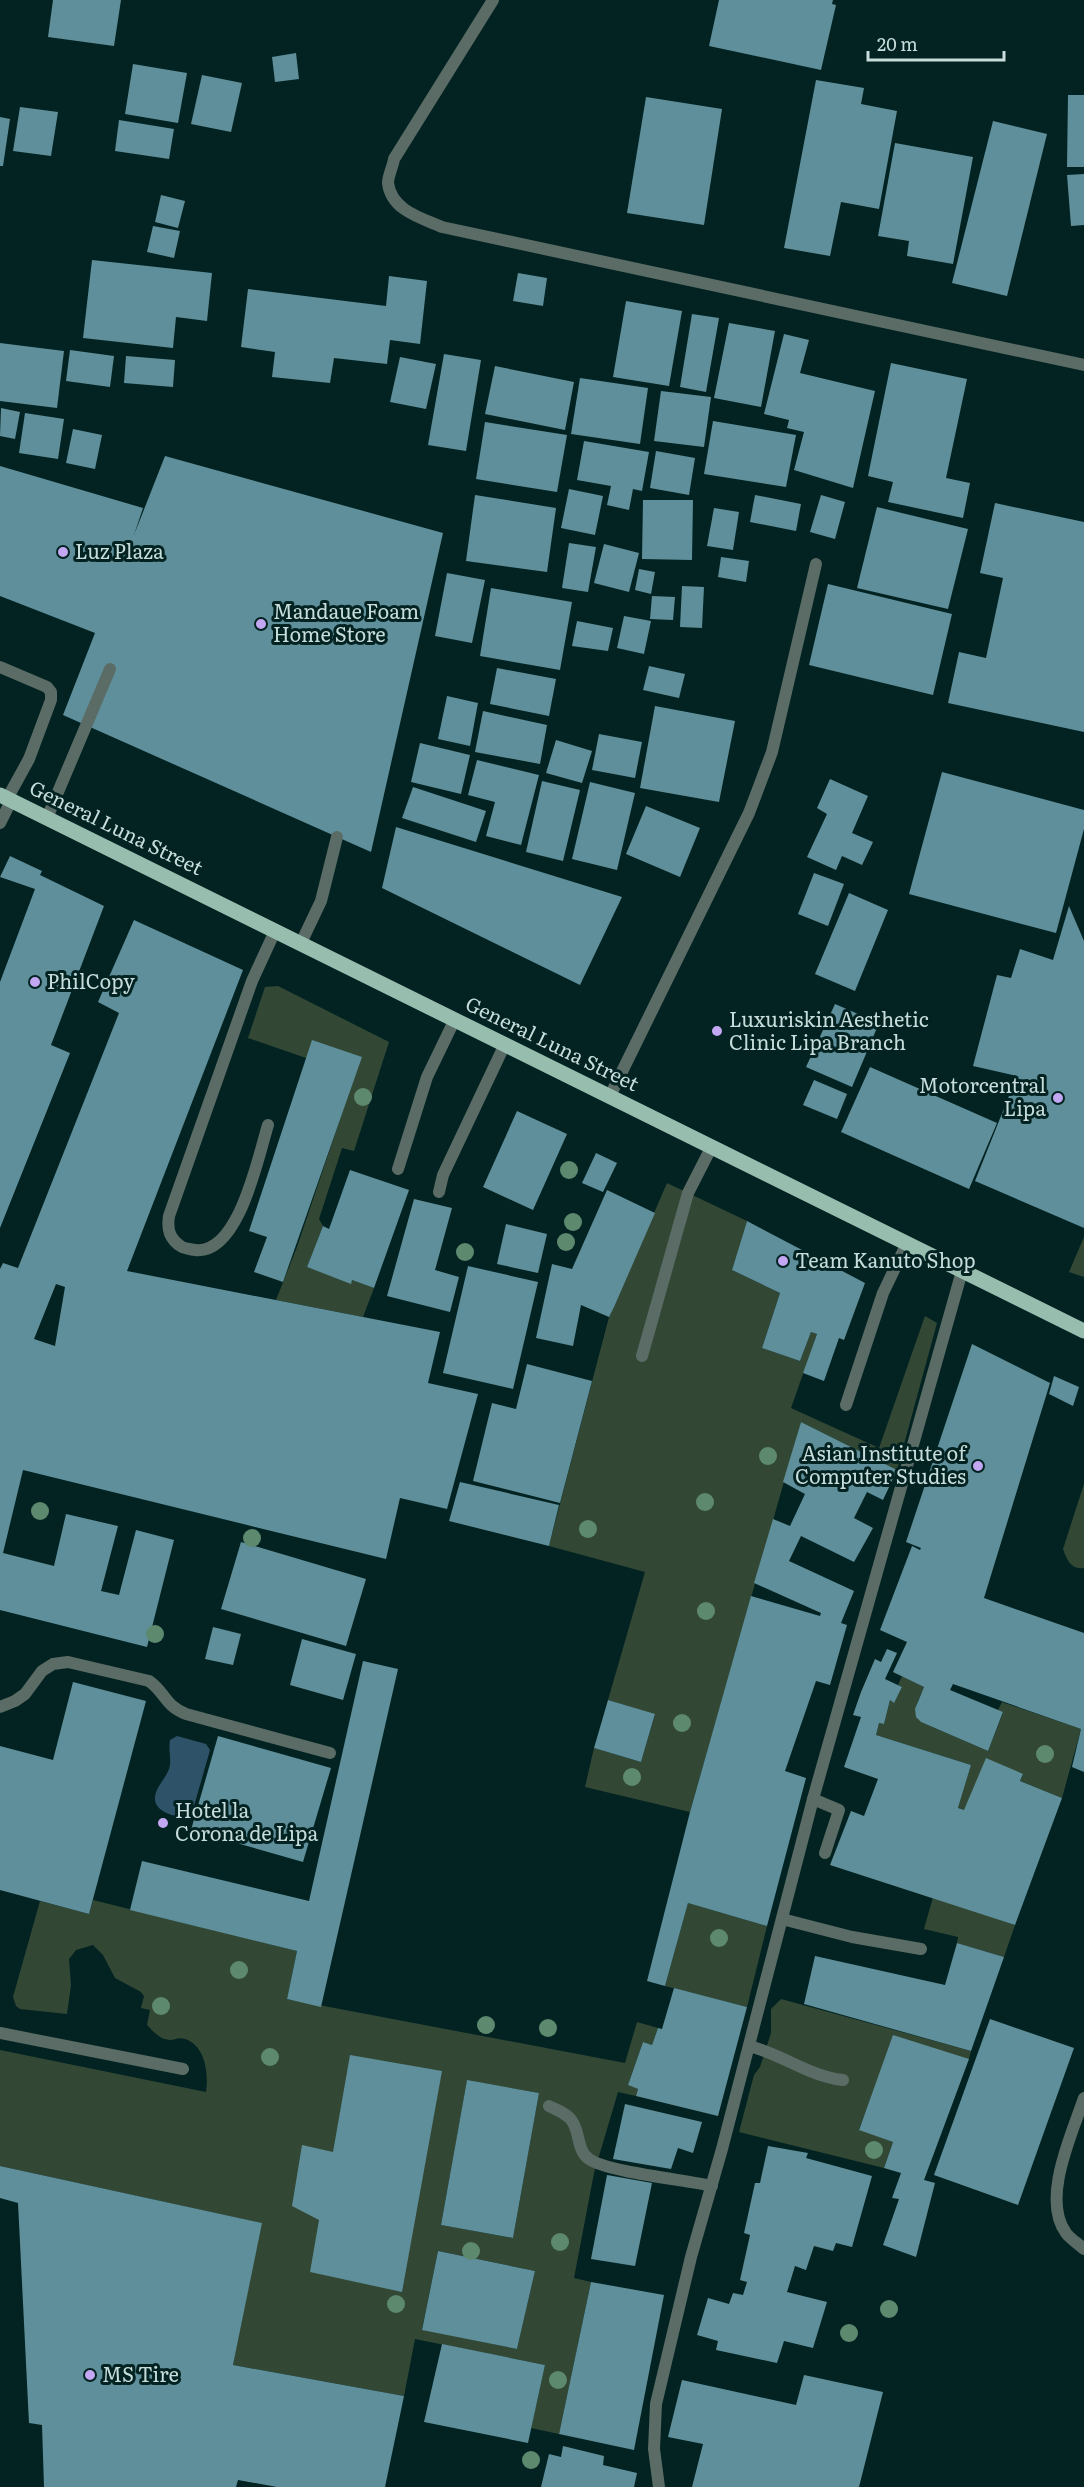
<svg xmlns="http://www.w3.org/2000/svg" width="1084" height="2487" font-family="Literata,serif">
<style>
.green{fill:#324835;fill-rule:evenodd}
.water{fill:#2e5267}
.building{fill:#5f8f9a;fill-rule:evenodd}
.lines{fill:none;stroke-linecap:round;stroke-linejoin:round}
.lane{stroke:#5a6c65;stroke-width:12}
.street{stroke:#5a6c65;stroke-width:12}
.primary{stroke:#97bdaf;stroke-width:15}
.tree{fill:#5d896f}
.poi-dot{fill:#c3a7f2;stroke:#032322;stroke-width:2}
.labels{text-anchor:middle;stroke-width:6;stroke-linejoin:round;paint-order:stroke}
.poi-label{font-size:20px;fill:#c7dddb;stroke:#032322;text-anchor:start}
.street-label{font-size:20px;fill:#c7dddb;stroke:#032322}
</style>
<rect width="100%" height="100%" fill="#032322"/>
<g class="green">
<path d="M278,986L389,1042L354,1151L342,1148L319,1219L323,1226L307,1267L350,1283L352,1280L374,1288L363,1317L276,1300L297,1247L361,1057L306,1058L248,1038L265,987Z"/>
<path d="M667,1183L747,1221L732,1270L780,1293L762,1348L800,1361L811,1332L817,1334L791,1408L879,1448L925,1316L937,1323L897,1470L801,1422L690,1812L585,1787L594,1748L641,1762L655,1715L608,1700L645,1572L549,1546L609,1317Z"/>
<path d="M1084,1237V1277L1069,1272Z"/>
<path d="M1084,1484V1568C1071,1570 1067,1560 1063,1549Z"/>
<path d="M902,1676L924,1687C919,1700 911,1710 921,1722L988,1751L1003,1713L998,1710L1002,1702L1081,1729L1062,1798L1020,1781L1023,1775L964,1810L958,1808L971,1765L876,1735L879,1723L884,1724L890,1700L894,1702L902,1687L898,1685Z"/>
<path d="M933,1897L1015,1925L1004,1957L957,1943L958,1937L924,1929Z"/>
<path d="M93,1900L297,1951L287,1999L625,2063L637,2022L658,2028L652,2045L643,2042L628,2085L638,2089L636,2096L618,2092L594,2173L574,2278L591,2282L559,2434L531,2428L545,2365L415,2339L404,2396L233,2365L261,2223L0,2166V2050L206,2092C209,2074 205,2045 185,2039C179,2037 176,2039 171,2040C160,2040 154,2032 147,2025L150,2010L141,2008L144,1996L141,1992L115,1978L103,1955L93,1945L76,1950L69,1959L71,1985L67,2014L20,2009L16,2006L13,1997L40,1901L89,1914ZM467,2081L539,2093L513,2238L441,2225ZM438,2251L535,2271L517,2349L422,2329Z"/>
<path d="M688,1903L767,1926L747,2007L665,1986Z"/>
<path d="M781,1999L971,2051L969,2059L876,2084L859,2129L893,2142L884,2168L739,2132L754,2075L760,2067L771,2033V2009Z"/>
</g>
<path class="water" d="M177,1736L206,1744L210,1750L190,1820C175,1816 147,1812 157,1790C160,1783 166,1777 169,1769C172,1760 168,1750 170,1740Z"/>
<g class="building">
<path d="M53,0H121L114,46L48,37Z"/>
<path d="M719,0H833L832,4L836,5L821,70L709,46Z"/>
<path d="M296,53L299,79L275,82L272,57Z"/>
<path d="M133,64L187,73L178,123L125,114Z"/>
<path d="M202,75L242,83L231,132L191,124Z"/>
<path d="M816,80L864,88L861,104L897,111L879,209L841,202L830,256L784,248Z"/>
<path d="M1068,95H1084V167H1067Z"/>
<path d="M646,97L722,109L704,225L627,213Z"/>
<path d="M20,107L58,112L51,156L13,151Z"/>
<path d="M0,117L10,119L3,166H0Z"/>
<path d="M119,120L174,129L169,159L115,151Z"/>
<path d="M993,121L1047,134L1007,296L952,283Z"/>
<path d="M895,143L973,157L953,264L907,256L909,241L878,236Z"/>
<path d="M1084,174V225L1071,226L1067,175Z"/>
<path d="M161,195L185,201L178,228L155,222Z"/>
<path d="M153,226L180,231L174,258L147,252Z"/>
<path d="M92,260L212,273L207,321L176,317L173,348L83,338Z"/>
<path d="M518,273L547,278L543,306L513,301Z"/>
<path d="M389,276L427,281L420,344L390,340L387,364L334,358L330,383L272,377L275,352L241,347L248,289L386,306Z"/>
<path d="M626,301L682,311L669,386L613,377Z"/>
<path d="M692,314L719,318L706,392L680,387Z"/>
<path d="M729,323L775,331L761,407L714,398Z"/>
<path d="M784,334L809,340L800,373L875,391L853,488L794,470L804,432L787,428L789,420L764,414Z"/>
<path d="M0,343L64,351L57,408L0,401Z"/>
<path d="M70,350L114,356L110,387L66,381Z"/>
<path d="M444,354L481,360L466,451L428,445Z"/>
<path d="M126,356L175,360L173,387L124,383Z"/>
<path d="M400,357L436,364L426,409L390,402Z"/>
<path d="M891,363L967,379L946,478L970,483L963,518L888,502L893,482L868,476Z"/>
<path d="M495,366L574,382L565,430L485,414Z"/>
<path d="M580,378L648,388L640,444L571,434Z"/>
<path d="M661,391L711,397L704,447L654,441Z"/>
<path d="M1,408L20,412L15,439L0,436Z"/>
<path d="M25,413L64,419L58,459L19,453Z"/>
<path d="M713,421L796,435L786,487L704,474Z"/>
<path d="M485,422L567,435L557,492L476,479Z"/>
<path d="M73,429L102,435L95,469L66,463Z"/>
<path d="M584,441L649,452L642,491L633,489L629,510L607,505L611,486L577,480Z"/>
<path d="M656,451L695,458L689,495L650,488Z"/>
<path d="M165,456L443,533L371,852L63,715L95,633L0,596V466L143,508L134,535Z"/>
<path d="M569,489L603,496L595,535L561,528Z"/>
<path d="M475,495L556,508L547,572L466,561Z"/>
<path d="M755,495L801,504L796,531L750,522Z"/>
<path d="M821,495L845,502L835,539L810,532Z"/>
<path d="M643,500H693L692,560L642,559Z"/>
<path d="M995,503L1084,522V732L948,703L959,652L986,658L1003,578L980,573Z"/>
<path d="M877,507L968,529L948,609L857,588Z"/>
<path d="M714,508L739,512L733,550L707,546Z"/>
<path d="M569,543L596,547L588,592L562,588Z"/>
<path d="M604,544L639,553L629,592L594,583Z"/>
<path d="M721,557L749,561L746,582L718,577Z"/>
<path d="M639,569L655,572L651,594L635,590Z"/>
<path d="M447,573L485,580L472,643L435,636Z"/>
<path d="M828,584L952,614L933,695L809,665Z"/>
<path d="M682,586L704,587L702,628L680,627Z"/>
<path d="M491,588L572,602L560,670L480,656Z"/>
<path d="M652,596L675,597L673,620L650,619Z"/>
<path d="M624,616L651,621L644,654L617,648Z"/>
<path d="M577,621L613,628L608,651L572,646Z"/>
<path d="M649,666L685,674L679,698L643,690Z"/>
<path d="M497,668L556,679L549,716L490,704Z"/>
<path d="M447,696L478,703L470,746L438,739Z"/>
<path d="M655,706L735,721L719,802L640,788Z"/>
<path d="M483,711L547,725L540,764L475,752Z"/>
<path d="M599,734L642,742L635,778L592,770Z"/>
<path d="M556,740L592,751L582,783L546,773Z"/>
<path d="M420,743L470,755L461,794L411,782Z"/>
<path d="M477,760L539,775L521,845L486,836L495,802L468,795Z"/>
<path d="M942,772L1084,810V829L1056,933L909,894Z"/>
<path d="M830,779L868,796L852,833L873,842L862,865L842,856L836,870L807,857L827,814L817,808Z"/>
<path d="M542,781L580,790L563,861L526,852Z"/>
<path d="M590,782L635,793L617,870L572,859Z"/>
<path d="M413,787L486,811L476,842L402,818Z"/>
<path d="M646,806L700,828L680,877L626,854Z"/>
<path d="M396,827L622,897L580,985L382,888Z"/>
<path d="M10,856L42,871L40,875L104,906L51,1045L70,1053L0,1228V982L35,889L0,877Z"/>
<path d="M814,873L844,884L828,926L798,914Z"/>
<path d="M849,893L888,910L855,991L815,974Z"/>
<path d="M1069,906L1084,941V1228L975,1181L1017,1076L973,1066L997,975L1011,978L1020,949L1053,960Z"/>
<path d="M134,920L243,970L127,1271L440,1332L428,1383L478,1394L447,1509L400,1498L386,1559L23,1470L3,1553L54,1566L66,1514L118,1526L101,1591L119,1595L136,1530L174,1540L147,1647L0,1610V1269L3,1263L18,1268L119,1013L98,1002ZM56,1284L65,1287L55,1346L34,1339Z"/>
<path d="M835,1004L879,1023L852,1087L806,1067Z"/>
<path d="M312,1040L362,1057L283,1282L254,1272L267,1237L249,1231Z"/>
<path d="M870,1067L997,1123L969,1189L841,1132Z"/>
<path d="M814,1080L847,1094L837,1119L803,1105Z"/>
<path d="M517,1111L567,1134L533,1210L483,1187Z"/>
<path d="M596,1153L617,1163L603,1192L582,1183Z"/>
<path d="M350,1170L409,1190L374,1288L352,1280L351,1284L307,1267L323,1226L329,1229Z"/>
<path d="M607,1190L655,1213L614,1307L609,1317L581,1305L573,1346L536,1338L552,1264L572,1269Z"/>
<path d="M414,1199L452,1208L435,1270L459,1277L450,1312L387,1296Z"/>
<path d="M747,1221L865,1283L844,1340L839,1338L824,1381L803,1373L817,1334L811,1332L800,1361L762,1348L780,1293L732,1270Z"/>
<path d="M506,1224L547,1234L538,1273L497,1264Z"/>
<path d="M468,1266L538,1282L513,1389L443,1373Z"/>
<path d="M972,1344L1050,1383L984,1598L1084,1633V1772L1072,1767L1081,1729L953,1684L950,1690L1003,1712L988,1751L921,1722L916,1717L915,1709L924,1687L893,1672L907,1642L880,1630L912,1546L920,1550L921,1548L906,1542Z"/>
<path d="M527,1364L592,1381L560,1503L473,1481L492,1403L516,1409Z"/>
<path d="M1054,1376L1079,1387L1073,1406L1049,1394Z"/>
<path d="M801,1422L897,1470L883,1500L867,1492L854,1518L873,1528L854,1562L801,1536L789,1561L854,1591L841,1623L847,1625L830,1685L816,1681L785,1771L806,1778L767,1926L688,1903L665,1986L647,1981L690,1812L751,1596L820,1616L821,1613L754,1583L773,1519L790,1526L805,1494L783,1482Z"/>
<path d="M460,1482L559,1505L549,1546L449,1521Z"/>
<path d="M241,1542L366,1579L346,1646L221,1609Z"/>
<path d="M213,1627L241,1634L233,1665L205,1659Z"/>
<path d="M302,1639L356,1654L343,1700L290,1685Z"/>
<path d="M887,1649L897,1653L885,1679L902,1687L894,1703L890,1700L884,1724L879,1723L876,1735L971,1765L958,1808L964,1810L986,1758L1023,1774L1020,1781L1062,1798L1015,1925L830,1865L851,1811L864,1816L878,1779L844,1767L861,1717L853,1715L861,1692L875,1659L881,1662Z"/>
<path d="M363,1661L398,1669L321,2007L287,1999L297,1951L130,1910L142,1861L309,1901Z"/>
<path d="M73,1682L146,1701L89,1914L0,1890V1746L53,1760Z"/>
<path d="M608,1700L655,1714L641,1762L594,1748Z"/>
<path d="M218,1736L331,1768L303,1862L191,1830Z"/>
<path d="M957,1943L1004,1957L971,2051L804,2004L815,1956L945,1985Z"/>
<path d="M674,1988L747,2007L718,2116L636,2096L638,2089L628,2085L643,2042L652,2045L658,2028L662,2029Z"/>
<path d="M990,2019L1074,2048L1018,2205L934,2175Z"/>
<path d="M893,2035L969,2059L924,2180L935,2183L916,2257L883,2245L899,2199L892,2198L901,2173L884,2168L893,2142L859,2130Z"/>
<path d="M350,2055L442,2071L402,2292L310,2272L319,2220L292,2206L302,2145L333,2152Z"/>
<path d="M467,2080L539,2093L513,2238L441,2225Z"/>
<path d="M625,2104L702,2122L693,2153L678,2148L671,2169L613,2159Z"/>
<path d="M768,2146L808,2153L806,2158L872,2176L852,2247L836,2243L833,2251L814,2246L806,2270L795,2266L787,2292L827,2302L813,2348L784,2341L777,2363L716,2350L718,2341L697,2335L708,2298L729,2304L733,2293L743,2295L747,2282L740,2280L750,2235L744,2233L755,2183H760Z"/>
<path d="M0,2166L262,2223L233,2365L404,2396L385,2487H277L238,2480L236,2487H44L42,2425L29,2423L18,2203L0,2198Z"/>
<path d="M607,2175L652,2183L635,2266L591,2259Z"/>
<path d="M438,2251L535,2271L517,2349L422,2330Z"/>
<path d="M591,2282L664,2295L634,2450L559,2434Z"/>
<path d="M442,2344L545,2365L528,2443L424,2422Z"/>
<path d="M804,2375L883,2392L859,2487H692L703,2444L668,2437L682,2380L796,2405Z"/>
<path d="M563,2446L604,2456L603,2465L637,2473L634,2487H541L549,2454L561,2457Z"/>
</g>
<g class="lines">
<g class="lane">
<path d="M0,667L47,687L51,692V700L29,759L7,799"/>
<path d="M47,818L110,669"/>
<path d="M0,823L11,801"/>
<path d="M301,943L321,901L337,837"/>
<path d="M268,1125C258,1157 239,1255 195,1250C191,1249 186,1249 182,1247C169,1239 167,1229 169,1216L252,981L275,931"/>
<path d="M398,1169L427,1077L455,1019"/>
<path d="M439,1192L443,1175L505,1044"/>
<path d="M642,1356L688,1193L712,1146"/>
<path d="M846,1405L883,1293L907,1243"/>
<path d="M0,1707L15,1701L25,1694L42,1671L53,1664L68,1662L149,1681C166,1693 164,1705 186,1714L330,1753"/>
<path d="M813,1799L839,1810L825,1853"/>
<path d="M782,1919L852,1937L921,1949"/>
<path d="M0,2033L183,2069"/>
<path d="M749,2046C782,2054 808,2076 843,2080"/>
<path d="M1084,2098C1072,2134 1041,2199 1066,2233C1070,2239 1079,2244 1084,2249"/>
<path d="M549,2106C557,2110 568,2114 572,2121C580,2132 577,2151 589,2159C607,2172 686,2180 712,2186"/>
</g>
<g class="street">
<path d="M493,0L394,159C393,166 388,176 388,183C391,210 421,218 442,227L1084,365"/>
<path d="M610,1096L749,813L772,752L816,564"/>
<path d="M659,2487L654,2449L656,2404L691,2257L722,2149L813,1799L962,1271"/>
</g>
<path class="primary" d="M0,795L1084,1331"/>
</g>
<g class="tree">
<circle cx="363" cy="1097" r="9"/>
<circle cx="569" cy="1170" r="9"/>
<circle cx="573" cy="1222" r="9"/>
<circle cx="566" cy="1242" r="9"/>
<circle cx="465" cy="1252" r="9"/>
<circle cx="768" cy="1456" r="9"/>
<circle cx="705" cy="1502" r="9"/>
<circle cx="40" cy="1511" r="9"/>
<circle cx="588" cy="1529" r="9"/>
<circle cx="252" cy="1538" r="9"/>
<circle cx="706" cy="1611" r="9"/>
<circle cx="155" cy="1634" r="9"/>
<circle cx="682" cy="1723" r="9"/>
<circle cx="1045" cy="1754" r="9"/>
<circle cx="632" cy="1777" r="9"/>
<circle cx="719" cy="1938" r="9"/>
<circle cx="239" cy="1970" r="9"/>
<circle cx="161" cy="2006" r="9"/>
<circle cx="486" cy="2025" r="9"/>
<circle cx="548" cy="2028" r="9"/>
<circle cx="270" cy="2057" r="9"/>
<circle cx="874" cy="2150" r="9"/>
<circle cx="560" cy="2242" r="9"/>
<circle cx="471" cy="2251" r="9"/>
<circle cx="396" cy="2304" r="9"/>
<circle cx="889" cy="2309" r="9"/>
<circle cx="849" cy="2333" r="9"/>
<circle cx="558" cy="2380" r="9"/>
<circle cx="531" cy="2460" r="9"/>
</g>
<g class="poi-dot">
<circle cx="63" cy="552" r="6"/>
<circle cx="261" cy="624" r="6"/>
<circle cx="35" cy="982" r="6"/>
<circle cx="717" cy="1031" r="6"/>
<circle cx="1058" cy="1098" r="6"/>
<circle cx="783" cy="1261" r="6"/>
<circle cx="978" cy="1466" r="6"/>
<circle cx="163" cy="1823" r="6"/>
<circle cx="90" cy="2375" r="6"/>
</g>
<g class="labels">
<g class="poi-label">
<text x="75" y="559">Luz Plaza</text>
<text x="273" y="619">Mandaue Foam<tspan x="273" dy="23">Home Store</tspan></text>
<text x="47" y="989">PhilCopy</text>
<text x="729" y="1027">Luxuriskin Aesthetic<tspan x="729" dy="23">Clinic Lipa Branch</tspan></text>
<text x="1046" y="1093" text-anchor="end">Motorcentral<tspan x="1046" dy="23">Lipa</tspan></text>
<text x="795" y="1268">Team Kanuto Shop</text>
<text x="966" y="1461" text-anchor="end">Asian Institute of<tspan x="966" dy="23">Computer Studies</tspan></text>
<text x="175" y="1818">Hotel la<tspan x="175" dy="23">Corona de Lipa</tspan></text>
<text x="102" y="2382">MS Tire</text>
</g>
<g class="street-label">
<text transform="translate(116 828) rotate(26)" y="7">General Luna Street</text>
<text transform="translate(552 1044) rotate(26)" y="7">General Luna Street</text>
</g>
</g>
<path d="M868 51v9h136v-9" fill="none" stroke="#c7dddb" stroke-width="3"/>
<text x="877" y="51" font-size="18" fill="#c7dddb" stroke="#032322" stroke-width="4.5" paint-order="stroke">20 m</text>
</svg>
